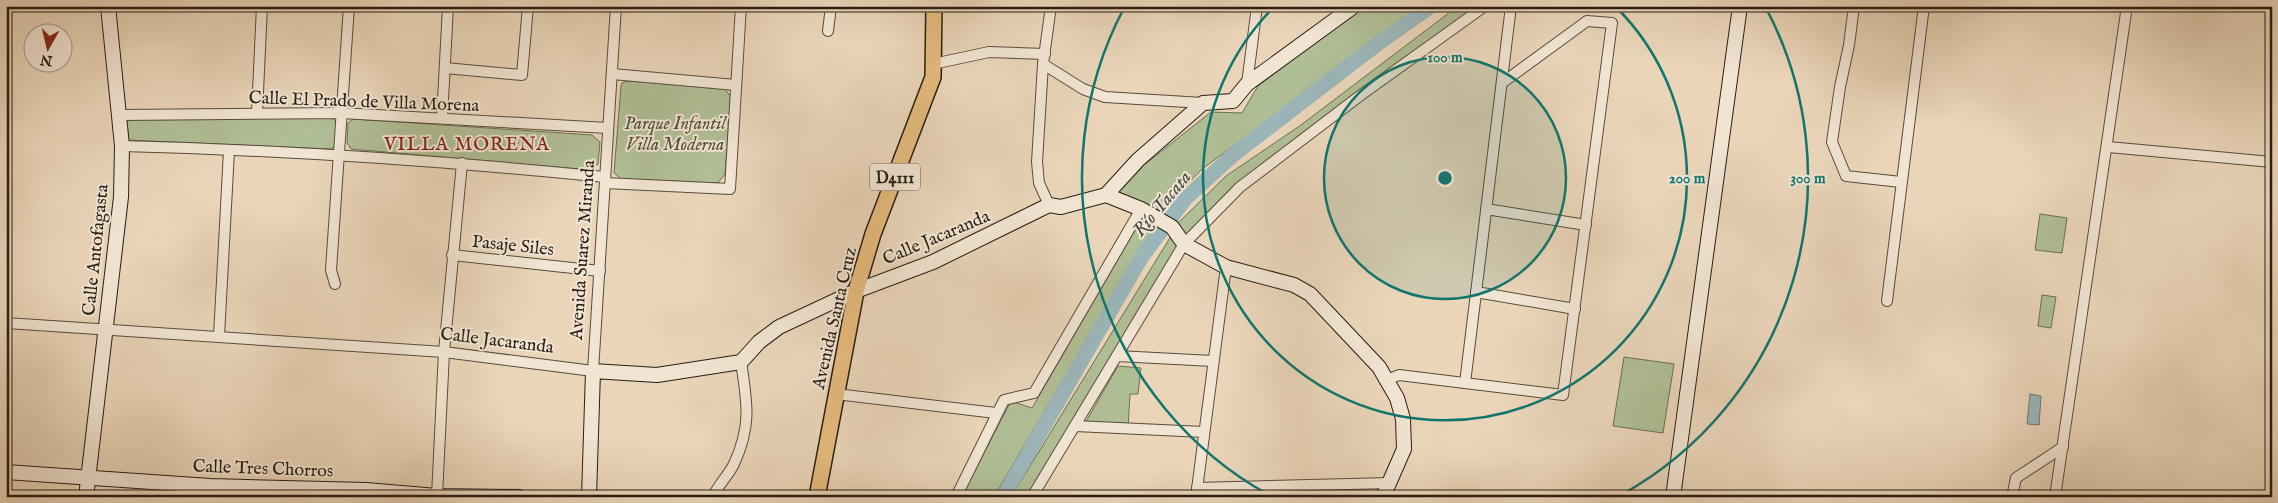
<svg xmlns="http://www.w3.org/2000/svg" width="2278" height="503" font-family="'IM FELL English',serif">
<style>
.green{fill:#b0be95;stroke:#6c6e54}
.water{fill:#9bb6b9;stroke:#6d7977}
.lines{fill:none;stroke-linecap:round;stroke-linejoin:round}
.river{stroke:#9bb6b9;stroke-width:15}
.street-casing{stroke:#584c3d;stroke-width:12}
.secondary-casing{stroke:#271e14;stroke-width:16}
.primary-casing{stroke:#271e14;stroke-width:18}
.street{stroke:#f1e4d2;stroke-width:10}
.secondary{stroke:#f1e4d2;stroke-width:14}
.primary{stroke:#e5ba7c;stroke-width:15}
.ring{fill:none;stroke:#0f766e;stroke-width:2.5}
.labels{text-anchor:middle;stroke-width:4;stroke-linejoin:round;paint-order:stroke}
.shield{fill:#f1e4d2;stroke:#64594d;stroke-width:1}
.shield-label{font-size:16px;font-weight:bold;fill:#271e14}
.street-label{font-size:18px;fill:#271e14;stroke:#f1e4d2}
.park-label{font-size:18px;font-style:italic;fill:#504e3b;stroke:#f1e4d2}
.neighbourhood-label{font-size:19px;letter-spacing:1px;fill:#7a1f14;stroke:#f1e4d2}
.water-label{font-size:19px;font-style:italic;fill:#4a4c46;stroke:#f1e4d2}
.centre{fill:#0f766e;stroke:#f1e4d2;stroke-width:2.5}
.ring-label{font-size:15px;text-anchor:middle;font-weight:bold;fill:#0f766e;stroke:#f1e4d2;stroke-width:4;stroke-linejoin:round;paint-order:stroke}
</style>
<rect width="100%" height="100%" fill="#ead5b9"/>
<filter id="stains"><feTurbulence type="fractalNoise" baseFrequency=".004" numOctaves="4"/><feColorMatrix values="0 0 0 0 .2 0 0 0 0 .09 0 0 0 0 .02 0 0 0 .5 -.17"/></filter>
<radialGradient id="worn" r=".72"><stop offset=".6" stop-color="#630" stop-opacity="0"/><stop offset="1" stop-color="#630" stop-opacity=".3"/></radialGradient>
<g class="green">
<path d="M1364,6H1423L1202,169L1160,213L1119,192L1144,165L1211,112L1242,113L1258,86Z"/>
<path d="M1458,6H1480L1240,181L1186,236L1177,224L1226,176L1301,125Z"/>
<path d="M628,81L724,88L731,97L725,174L718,183L621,179L614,173L621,86L622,83Z"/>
<path d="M251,117L332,118L337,122L335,146L331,149L127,140L126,119Z"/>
<path d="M353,119L592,135L600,142L598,164L589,170L351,149L347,143L348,123Z"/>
<path d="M2040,214L2067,218L2062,253L2035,250Z"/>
<path d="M1142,218L1159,226L1114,293L994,497H961L1011,401L1032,408Z"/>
<path d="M1171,236L1179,246L1027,497H1011Z"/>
<path d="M2042,295L2056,297L2051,328L2038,326Z"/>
<path d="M1624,357L1674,364L1663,433L1613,426Z"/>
<path d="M1118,366L1141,368L1138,394H1130L1128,429L1084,425Z"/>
</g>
<path class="water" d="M2030,394L2041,396L2039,425L2027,424Z"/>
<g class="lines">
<path class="river" d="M1003,497L1141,258L1185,199L1233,155L1380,42L1431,6"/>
<g class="street-casing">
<g id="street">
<path d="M1854,6L1849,45L1840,87L1832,142L1846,176L1901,182"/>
<path d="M828,31L831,6"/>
<path d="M933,64L989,52L1045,54"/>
<path d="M1043,64L1083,89L1105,97L1203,103"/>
<path d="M445,68L522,75L528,6"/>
<path d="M612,74L736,85"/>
<path d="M1247,84L1257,6"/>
<path d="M257,113L262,6"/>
<path d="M119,115L341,113L608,128"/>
<path d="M442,118L448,6"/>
<path d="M122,146C284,150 445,161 605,177"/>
<path d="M2108,147L2272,162"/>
<path d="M605,183L730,189L741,6"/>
<path d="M1049,205L1039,183L1037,162L1043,64L1051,6"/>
<path d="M1486,209L1586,225"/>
<path d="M452,255L600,271"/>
<path d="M335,284L331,270L349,6"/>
<path d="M1476,292L1575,309"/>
<path d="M1887,301L1924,6"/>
<path d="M6,323L444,352L593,371L616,6"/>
<path d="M219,336L229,151"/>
<path d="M1117,356L1213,361"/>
<path d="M1387,380L1399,375L1563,395L1612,23L1587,21L1502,83"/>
<path d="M1465,383L1511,6"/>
<path d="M836,394L996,413"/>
<path d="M1075,426L1204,432"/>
<path d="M1197,488L1389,483"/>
<path d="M437,496L444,352L462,163"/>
<path d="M713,497C718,485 728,476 734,464C752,425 747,402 741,362"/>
<path d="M956,497L1004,400L1034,393L1141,209"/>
<path d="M1032,497L1184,244L1240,187L1361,95L1485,6"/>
<path d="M1196,497L1226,267"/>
<path d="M2012,497L2016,478L2063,447"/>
<path d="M2055,497L2127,6"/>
</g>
</g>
<g class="secondary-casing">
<g id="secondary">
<path d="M1106,195L1141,209L1172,227L1184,244L1226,267L1294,285L1310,294L1379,367L1397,398L1403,419L1404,449L1383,497"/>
<path d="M6,472L210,486L366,490L437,496L519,497"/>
<path d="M86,497L121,197L122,146L108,6"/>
<path d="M589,497L593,371L657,375L741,362L759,342L779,327L856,291L933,262L1049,205L1061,207L1106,195L1138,160L1203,103L1233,101L1247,84L1354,6"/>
<path d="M1673,497L1740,6"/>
</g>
</g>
<g class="primary-casing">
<path id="primary" d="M817,497L856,291L873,234L933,77L934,6"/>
</g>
<use href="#street" class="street"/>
<use href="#secondary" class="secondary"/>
<use href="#primary" class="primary"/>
</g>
<circle cx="1445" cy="178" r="121" fill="#0f766e" fill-opacity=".12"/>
<g class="ring">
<circle cx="1445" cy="178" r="121"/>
<path d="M1616 7A242 242 0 1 1 1274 7"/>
<path d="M1269 495A363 363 0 0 1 1124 8M1766 8A363 363 0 0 1 1621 495"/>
</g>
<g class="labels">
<rect class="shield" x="870" y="163.5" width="50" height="27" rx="4"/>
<g class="shield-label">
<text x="895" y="183">D4111</text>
</g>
<g class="street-label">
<text transform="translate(364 101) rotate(2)" y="6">Calle El Prado de Villa Morena</text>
<text transform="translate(936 237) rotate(-23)" y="6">Calle Jacaranda</text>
<text transform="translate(513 245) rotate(6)" y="6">Pasaje Siles</text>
<text transform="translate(95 250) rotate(-84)" y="6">Calle Antofagasta</text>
<text transform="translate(582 250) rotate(-86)" y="6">Avenida Suarez Miranda</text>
<text transform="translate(834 318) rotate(-77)" y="6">Avenida Santa Cruz</text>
<text transform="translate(497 340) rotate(7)" y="6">Calle Jacaranda</text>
<text transform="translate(263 468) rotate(2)" y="6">Calle Tres Chorros</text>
</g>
<g class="park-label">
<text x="675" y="129">Parque Infantil<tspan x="675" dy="21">Villa Moderna</tspan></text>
</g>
<g class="neighbourhood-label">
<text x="467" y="150">VILLA MORENA</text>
</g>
<g class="water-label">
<text transform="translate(1161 203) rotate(-50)" y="7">Río Tacata</text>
</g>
</g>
<circle cx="1445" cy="178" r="8" class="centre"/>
<g class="ring-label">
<text x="1445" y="62">100 m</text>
<text x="1687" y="183">200 m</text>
<text x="1808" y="183">300 m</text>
</g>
<rect width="2278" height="503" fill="none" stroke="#ead5b9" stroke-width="25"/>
<rect x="8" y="8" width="2263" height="488" fill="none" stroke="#271e14" stroke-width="2.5"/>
<rect x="12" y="12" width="2253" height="478" fill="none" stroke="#271e14"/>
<g transform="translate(48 48) rotate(188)"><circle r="24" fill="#f1e4d2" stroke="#a09586"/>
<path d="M0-4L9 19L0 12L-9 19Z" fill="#8f2418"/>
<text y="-8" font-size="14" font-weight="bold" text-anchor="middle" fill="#271e14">N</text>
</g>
<rect width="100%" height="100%" filter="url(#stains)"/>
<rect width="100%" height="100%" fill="url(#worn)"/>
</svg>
